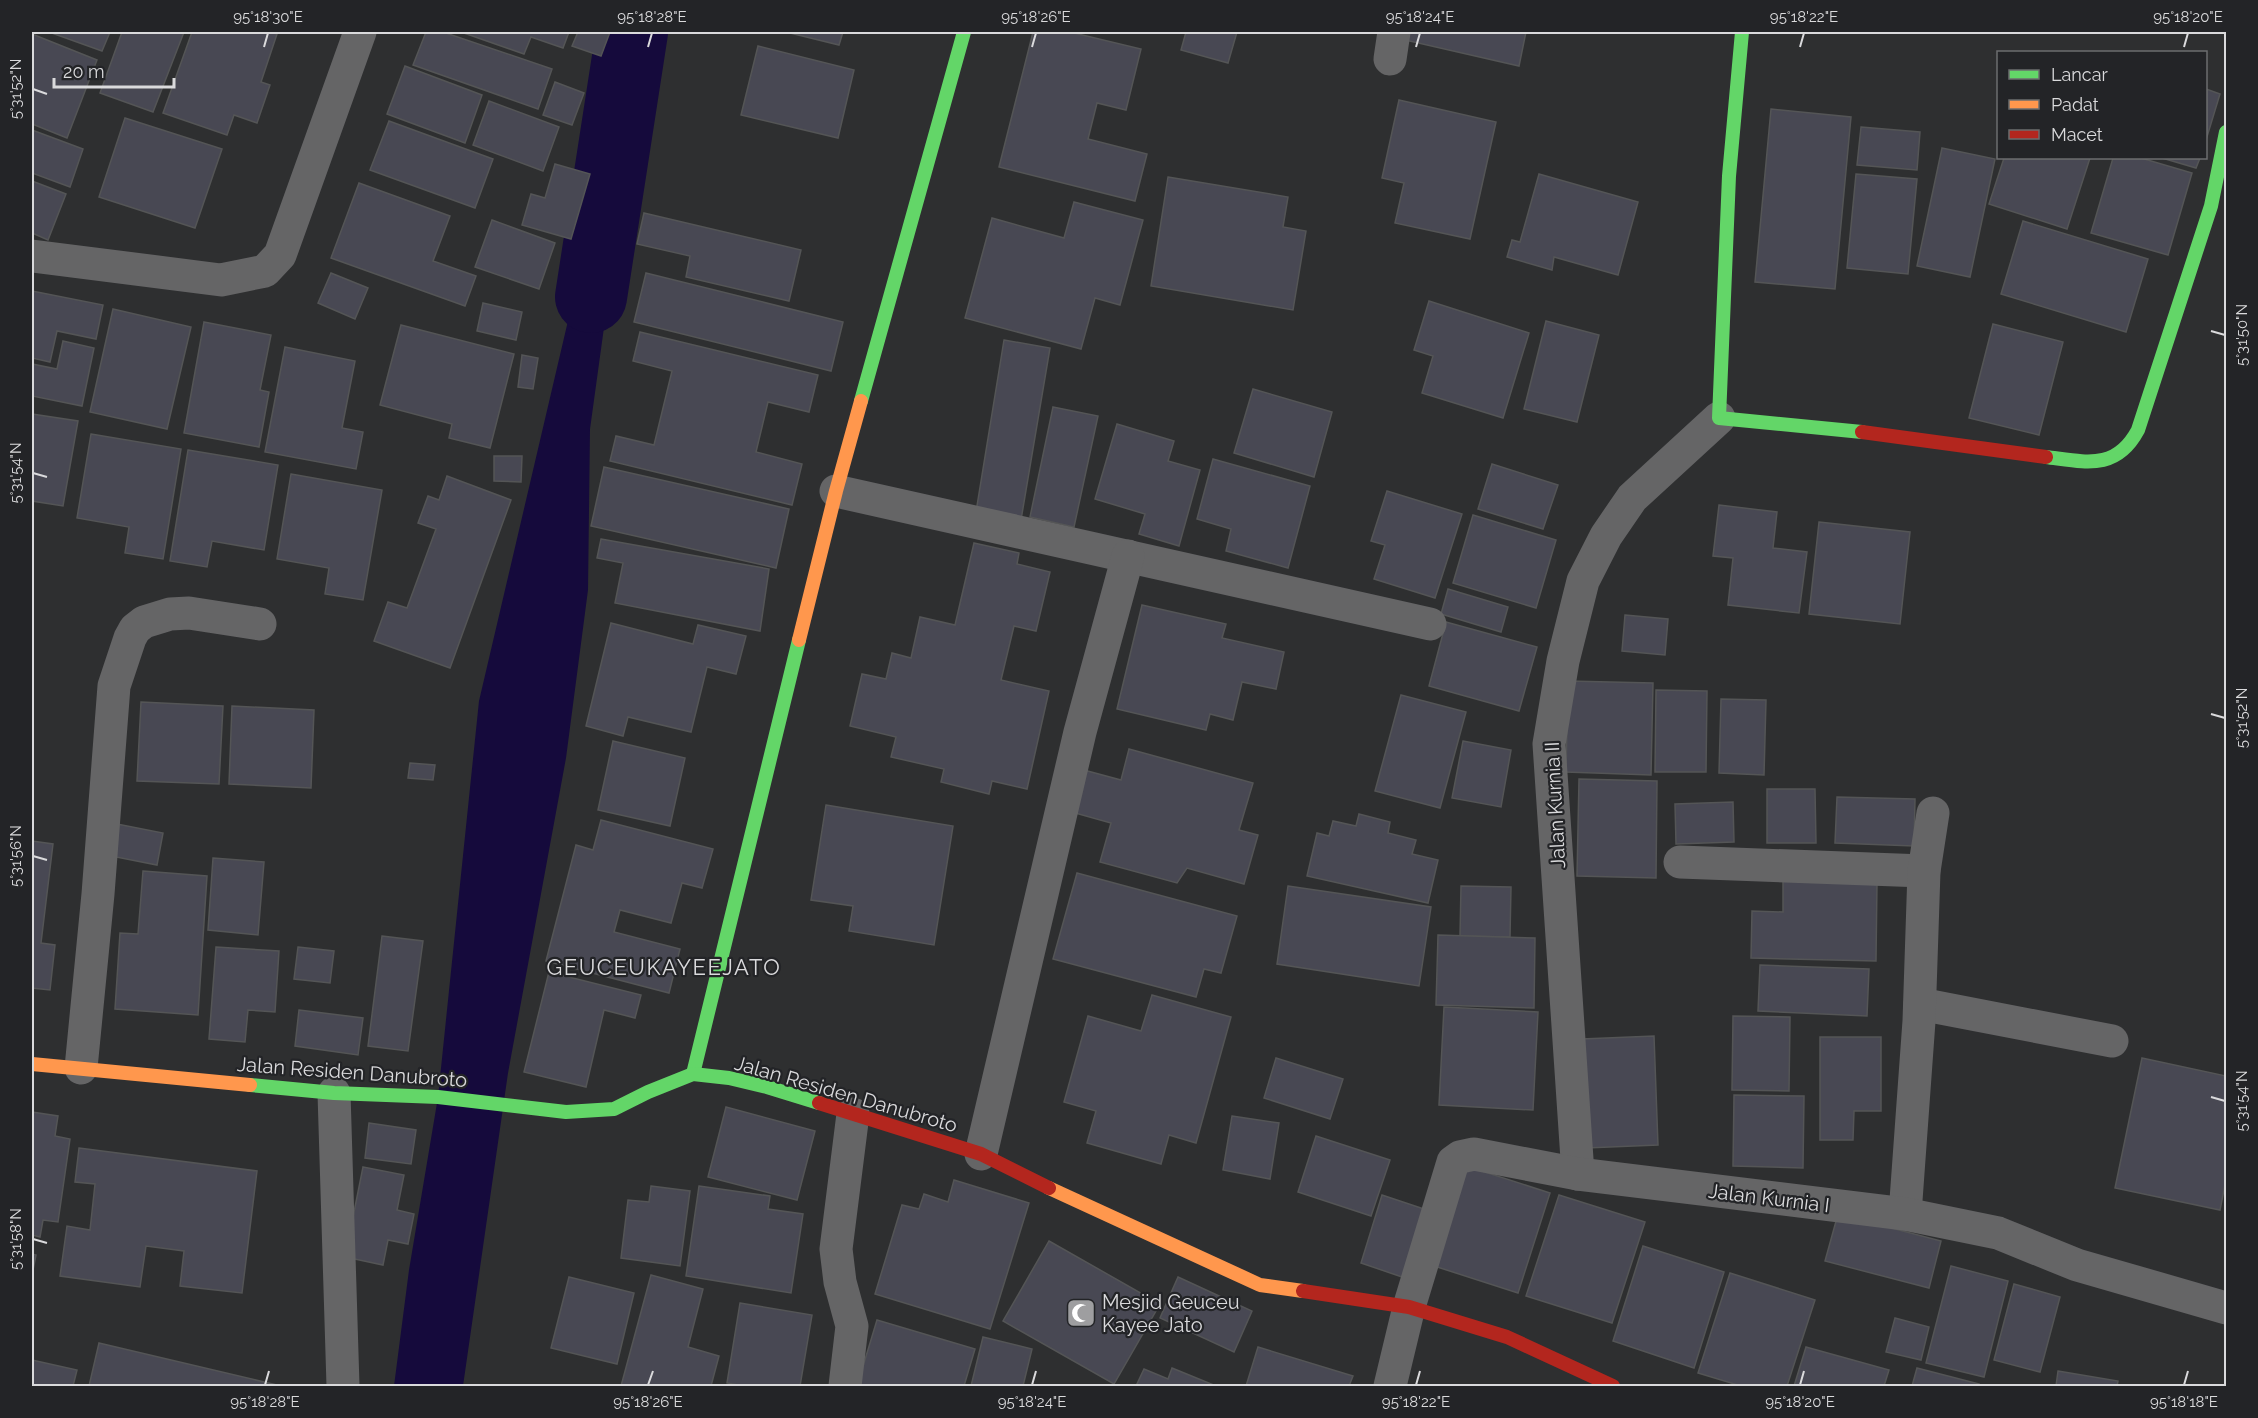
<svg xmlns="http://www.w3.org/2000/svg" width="2258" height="1418" font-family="Raleway,sans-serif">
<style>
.water{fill:#150a3c}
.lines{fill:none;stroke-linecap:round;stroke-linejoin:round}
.river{stroke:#150a3c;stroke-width:72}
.building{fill:#484853;stroke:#545556;stroke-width:1.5}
.street{stroke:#656566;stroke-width:33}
.fast{stroke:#63d668;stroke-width:14}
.slow{stroke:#ff974d;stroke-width:14}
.jam{stroke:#b3261e;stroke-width:14}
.ticks{fill:none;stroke:#dadadc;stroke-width:2}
.labels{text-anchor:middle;stroke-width:4.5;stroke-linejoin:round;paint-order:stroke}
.street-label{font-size:20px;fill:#dadadc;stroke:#232427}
.poi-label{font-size:20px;fill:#dadadc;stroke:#232427;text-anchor:start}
.quarter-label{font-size:22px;letter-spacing:1.5px;fill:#dadadc;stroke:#232427}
.neatline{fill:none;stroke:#dadadc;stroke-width:2}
.ticks-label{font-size:15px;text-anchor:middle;fill:#dadadc}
</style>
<rect width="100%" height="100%" fill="#2e2f30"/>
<path class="water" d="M597,197L621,204L590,429L588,590L566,758L508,1073L463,1386H394L409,1270L438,1097L479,701Z"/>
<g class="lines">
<path class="river" d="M591,297L632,32"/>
</g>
<g class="building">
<path d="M49,32H110L102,51Z"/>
<path d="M122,32H184L153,112L100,93Z"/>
<path d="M192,32H270L277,34L261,82L270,85L257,123L234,115L227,135L163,113Z"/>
<path d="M426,32H443L552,69L538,109L413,65Z"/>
<path d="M461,32H569L563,48L531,37L524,54Z"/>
<path d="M578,32H610L601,56L572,46Z"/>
<path d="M786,32H843L839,45Z"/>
<path d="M1033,32H1070L1141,49L1126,110L1097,103L1088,139L1147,154L1135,201L999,167Z"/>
<path d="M1186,32H1237L1228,63L1181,50Z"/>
<path d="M1407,32H1526L1519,66L1405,40Z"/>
<path d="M32,34L97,60L67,138L32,124Z"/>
<path d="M758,46L854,70L838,138L741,115Z"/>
<path d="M405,66L482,95L465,143L387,114Z"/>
<path d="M555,82L584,93L572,125L543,115Z"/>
<path d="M2206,89L2220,94L2206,140Z"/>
<path d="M1399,100L1496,122L1470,239L1395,223L1404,183L1382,178Z"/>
<path d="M489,101L559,127L543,171L473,145Z"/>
<path d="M1771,109L1851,117L1835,289L1755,282Z"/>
<path d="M125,118L222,149L195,228L99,197Z"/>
<path d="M389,121L493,159L475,208L370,170Z"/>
<path d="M1861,127L1920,132L1917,170L1857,165Z"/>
<path d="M32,130L83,149L70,187L32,173Z"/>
<path d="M1942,148L1995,159L1970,277L1917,266Z"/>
<path d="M2004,158H2090L2067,229L1989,204Z"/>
<path d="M2113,158H2141L2192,173L2168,255L2091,233Z"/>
<path d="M2162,158H2200L2196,168Z"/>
<path d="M555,164L590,174L571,239L522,225L531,194L545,198Z"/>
<path d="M1539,174L1638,202L1618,275L1554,257L1552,270L1507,257L1512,240L1520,242Z"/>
<path d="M1856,174L1917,179L1908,274L1847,268Z"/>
<path d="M1168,177L1288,197L1283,227L1306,231L1293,310L1151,286Z"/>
<path d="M32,181L66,194L48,240L32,233Z"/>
<path d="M359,183L450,216L433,261L476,276L465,306L331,258Z"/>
<path d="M1074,202L1143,220L1120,305L1095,298L1081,349L965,318L992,218L1064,238Z"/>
<path d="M644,213L801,250L789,301L686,277L690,256L637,244Z"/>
<path d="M492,220L555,243L539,289L475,267Z"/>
<path d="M2023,221L2148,259L2126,332L2001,294Z"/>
<path d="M331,273L368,288L355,319L318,303Z"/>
<path d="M646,273L843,322L831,371L634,322Z"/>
<path d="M32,291L103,305L96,339L57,331L50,362L32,358Z"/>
<path d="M1429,301L1529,333L1503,418L1422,393L1433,356L1414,350Z"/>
<path d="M483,303L522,312L516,340L477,331Z"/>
<path d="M113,309L191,327L167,429L90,412Z"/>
<path d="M1546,321L1599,335L1577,422L1524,409Z"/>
<path d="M204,322L271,335L260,390L269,392L259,447L184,433Z"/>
<path d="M1993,324L2063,342L2039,435L1969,418Z"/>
<path d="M401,325L514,354L490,448L449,438L452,424L380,405Z"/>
<path d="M640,332L818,375L809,412L768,402L756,452L802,464L792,505L610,461L616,436L654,445L672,371L633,361Z"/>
<path d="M1004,340L1050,348L1021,520L976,512Z"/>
<path d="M63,341L94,348L82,406L32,396V364L57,369Z"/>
<path d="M285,347L355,361L342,428L363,432L356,469L265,452Z"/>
<path d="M522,355L538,358L533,389L518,387Z"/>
<path d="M1253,389L1332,412L1314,477L1234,453Z"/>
<path d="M1053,407L1098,416L1074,527L1030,517Z"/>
<path d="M32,414L78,421L63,506L32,501Z"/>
<path d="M1117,424L1174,441L1168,461L1200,470L1179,546L1139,534L1145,514L1095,499Z"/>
<path d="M91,434L181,449L163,559L125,553L129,527L77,518Z"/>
<path d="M188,450L278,465L264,550L212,541L207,567L170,561Z"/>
<path d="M494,456H522L521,482L494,481Z"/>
<path d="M1213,459L1310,486L1288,568L1226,551L1231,529L1197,519Z"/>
<path d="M1492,464L1558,485L1543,529L1478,509Z"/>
<path d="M604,467L789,509L776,568L591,526Z"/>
<path d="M291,474L382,490L363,600L325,594L329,568L277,559Z"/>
<path d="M447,476L511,500L450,668L374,641L388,602L407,608L436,529L418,523L428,496L439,500Z"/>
<path d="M1387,491L1462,514L1435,598L1374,579L1385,545L1371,541Z"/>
<path d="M1719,505L1777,512L1773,548L1807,552L1799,613L1728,605L1733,558L1713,556Z"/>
<path d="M1473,515L1556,540L1536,608L1453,583Z"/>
<path d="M1819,522L1910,532L1900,624L1809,614Z"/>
<path d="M601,539L769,569L760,631L615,603L623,563L597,558Z"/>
<path d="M974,543L1019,553L1017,564L1050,572L1036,631L1014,626L1001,680L1049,691L1027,789L992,781L989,794L941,782L944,769L891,757L896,737L850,726L862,674L886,679L892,653L911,658L920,617L955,625Z"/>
<path d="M1448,589L1508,607L1501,632L1441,614Z"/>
<path d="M1142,605L1226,624L1222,638L1284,652L1276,689L1242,682L1233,720L1210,714L1206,730L1117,709Z"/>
<path d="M1625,615L1668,619L1665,655L1622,651Z"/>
<path d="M1446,622L1537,647L1519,711L1429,686Z"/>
<path d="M611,623L693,644L698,625L746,636L736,674L707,667L691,732L628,717L623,736L586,726Z"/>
<path d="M1568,681L1653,683L1651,775L1566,772Z"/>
<path d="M1656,690L1707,691L1706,772H1655Z"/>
<path d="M1401,695L1466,712L1440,808L1375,791Z"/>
<path d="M1721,699L1766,700L1764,775L1719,773Z"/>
<path d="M141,702L223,706L219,784L137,781Z"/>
<path d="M232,706L314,710L311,788L229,784Z"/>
<path d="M613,741L685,758L670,826L598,810Z"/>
<path d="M1463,741L1511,750L1501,807L1452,798Z"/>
<path d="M1129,749L1253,783L1239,830L1258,835L1244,884L1187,868L1177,883L1100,862L1111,823L1068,811L1080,769L1121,780Z"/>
<path d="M410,763L435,765L433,780L408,778Z"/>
<path d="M1579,779L1657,781L1656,878L1577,876Z"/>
<path d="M1767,789H1815L1816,843H1767Z"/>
<path d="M1837,797L1915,799L1914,846L1835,843Z"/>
<path d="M1733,802L1734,842L1676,844L1675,804Z"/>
<path d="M826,805L953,826L934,945L849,931L853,906L811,900Z"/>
<path d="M1359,814L1390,822L1388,833L1416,840L1412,854L1438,860L1428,903L1307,876L1317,833L1329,836L1333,821L1356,826Z"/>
<path d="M601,820L713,849L702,888L682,883L671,923L620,910L614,932L680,949L669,993L546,961L576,845L593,850Z"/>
<path d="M117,824L163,833L157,865L111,856Z"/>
<path d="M32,841L53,844L41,943L55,945L50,990L32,988Z"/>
<path d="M213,858L264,862L258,935L208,930Z"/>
<path d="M143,871L207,876L198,1015L115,1009L120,933L138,934Z"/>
<path d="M1077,873L1237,916L1221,973L1204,969L1196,997L1053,959Z"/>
<path d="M1783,881L1877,883L1876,961L1751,958L1752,911L1783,912Z"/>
<path d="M1288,886L1431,907L1419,986L1277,964Z"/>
<path d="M1461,886L1511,887L1510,937L1460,936Z"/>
<path d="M1438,935L1535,938L1534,1008L1436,1005Z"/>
<path d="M382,936L423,941L408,1051L368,1046Z"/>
<path d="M216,947L279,951L275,1012L248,1010L245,1042L209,1039Z"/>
<path d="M298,947L334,951L330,983L294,979Z"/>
<path d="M1760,965L1869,969L1867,1016L1758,1011Z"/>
<path d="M549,972L641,995L635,1018L604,1010L586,1087L524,1072Z"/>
<path d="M1152,995L1231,1017L1196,1143L1169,1135L1161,1164L1087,1143L1096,1111L1064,1102L1088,1016L1141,1031Z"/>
<path d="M1444,1007L1538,1012L1533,1110L1439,1105Z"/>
<path d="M299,1010L363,1018L358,1055L295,1046Z"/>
<path d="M1733,1016L1790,1017L1789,1091L1732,1090Z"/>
<path d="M1654,1036L1658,1145L1586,1148L1582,1039Z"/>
<path d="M1820,1037H1881V1111H1854L1853,1140H1820Z"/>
<path d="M1276,1058L1343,1079L1330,1119L1264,1098Z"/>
<path d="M2142,1058L2226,1076V1180L2220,1210L2115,1188Z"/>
<path d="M1734,1095L1804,1096L1803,1168L1733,1166Z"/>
<path d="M726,1107L815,1131L797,1200L708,1177Z"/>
<path d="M32,1112L58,1116L55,1136L70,1139L58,1222L43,1220L40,1237L32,1235Z"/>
<path d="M1232,1116L1279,1123L1270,1179L1223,1170Z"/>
<path d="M369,1123L416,1130L411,1164L365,1158Z"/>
<path d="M1316,1136L1390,1160L1371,1216L1298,1192Z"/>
<path d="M79,1148L257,1171L242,1293L180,1286L184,1251L146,1246L140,1287L60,1276L67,1226L90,1230L95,1184L75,1182Z"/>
<path d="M1463,1165L1550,1193L1518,1293L1431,1265Z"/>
<path d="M363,1167L404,1175L397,1210L414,1214L408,1244L388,1240L383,1265L345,1257Z"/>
<path d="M954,1180L1029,1203L990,1329L875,1294L902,1205L919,1209L924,1194L948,1202Z"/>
<path d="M651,1186L690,1191L680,1266L621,1258L628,1200L649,1202Z"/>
<path d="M699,1186L770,1196L768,1209L803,1214L791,1293L686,1276Z"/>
<path d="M1382,1195L1427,1210L1405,1278L1361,1263Z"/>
<path d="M1559,1195L1645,1222L1612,1323L1526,1296Z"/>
<path d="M1838,1214L1941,1241L1929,1288L1825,1261Z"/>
<path d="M1049,1241L1160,1304L1114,1384L1003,1321Z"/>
<path d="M1643,1246L1724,1272L1694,1368L1613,1341Z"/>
<path d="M32,1254L36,1255L32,1275Z"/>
<path d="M1951,1266L2008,1281L1984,1377L1926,1363Z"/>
<path d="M1730,1273L1815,1300L1787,1386H1741L1698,1373Z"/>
<path d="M651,1275L703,1289L688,1347L719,1356L711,1386H621Z"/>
<path d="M569,1277L634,1293L617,1364L551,1348Z"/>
<path d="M1178,1277L1252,1311L1234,1352L1160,1318Z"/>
<path d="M2014,1284L2060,1297L2040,1372L1994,1360Z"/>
<path d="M740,1303L812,1315L800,1386H744L727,1383Z"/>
<path d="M1895,1318L1929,1327L1921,1360L1886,1352Z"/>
<path d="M877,1320L975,1349L964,1386H857Z"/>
<path d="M983,1337L1032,1349L1023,1386H971Z"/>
<path d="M99,1343L281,1386H89Z"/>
<path d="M1258,1347L1353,1376L1349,1386H1246Z"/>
<path d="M1806,1347L1889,1370L1884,1386H1794Z"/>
<path d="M32,1360L77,1370L73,1386H32Z"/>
<path d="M1172,1368L1216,1386H1136L1144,1369L1168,1379Z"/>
<path d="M1917,1368L1979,1384L1978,1386H1912Z"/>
<path d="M2058,1371L2118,1381L2117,1386H2056Z"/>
</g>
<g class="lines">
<g class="street">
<path d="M1390,59L1394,32"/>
<path d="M32,256L221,280L265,271L280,255L360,32"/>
<path d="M836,491L1430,624"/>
<path d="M1680,862L1924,871"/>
<path d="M1920,1004L2112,1041"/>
<path d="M81,1068L98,894L114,686L130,638L135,629L144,622L170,614L189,613L260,624"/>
<path d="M334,1093L343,1386"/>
<path d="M981,1154L1080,732L1128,556"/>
<path d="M1578,1174L1549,744L1563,661L1583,581L1606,536L1632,498L1719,418"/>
<path d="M1905,1214L1919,1021L1924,871L1933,813"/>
<path d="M845,1386L852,1326L840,1282L836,1249L853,1114"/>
<path d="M1390,1386L1409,1307L1453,1162L1460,1157L1474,1154L1578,1174L1905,1214L1998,1233L2077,1265L2226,1308"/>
</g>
<g class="fast">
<path d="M1742,32L1729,176L1719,418L1862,432"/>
<path d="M861,401L964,32"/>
<path d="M2046,457C2086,462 2116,471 2138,430L2211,206L2226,132"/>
<path d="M693,1074L799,640"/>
<path d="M250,1085L334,1093L438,1097L566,1112L614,1109L648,1092L693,1074L729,1078L767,1087L819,1103"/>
</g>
<g class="slow">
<path d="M799,640L836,491L861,401"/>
<path d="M32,1064L250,1085"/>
<path d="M1049,1188L1260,1285L1303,1291"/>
</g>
<g class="jam">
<path d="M1862,432L2046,457"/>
<path d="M819,1103L981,1154L1049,1188"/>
<path d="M1303,1291L1409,1307L1507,1337L1613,1386"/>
</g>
</g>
<path class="ticks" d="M264,47L268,33M648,47L652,33M1032,47L1036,33M1416,47L1420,33M1800,47L1804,33M2184,47L2188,33M33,89L47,94M2211,331L2225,335M33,473L47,477M2211,714L2225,718M33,856L47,860M2211,1097L2225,1101M33,1239L47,1243M265,1385L269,1371M648,1385L653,1371M1032,1385L1036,1371M1416,1385L1420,1371M1800,1385L1804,1371M2184,1385L2188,1371"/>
<defs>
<g id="mosque-square" transform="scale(1.5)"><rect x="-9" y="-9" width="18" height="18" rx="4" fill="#9e9ea0" stroke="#232427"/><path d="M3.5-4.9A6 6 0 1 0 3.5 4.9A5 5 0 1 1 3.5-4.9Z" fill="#fff"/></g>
</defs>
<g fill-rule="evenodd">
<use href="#mosque-square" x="1081" y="1313"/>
</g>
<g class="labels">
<g class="street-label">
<text transform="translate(1555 805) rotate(-93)" y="7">Jalan Kurnia II</text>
<text transform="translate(352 1072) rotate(4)" y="7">Jalan Residen Danubroto</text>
<text transform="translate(846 1094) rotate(16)" y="7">Jalan Residen Danubroto</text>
<text transform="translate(1769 1198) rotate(7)" y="7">Jalan Kurnia I</text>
</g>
<g class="poi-label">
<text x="1102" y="1309">Mesjid Geuceu<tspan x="1102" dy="23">Kayee Jato</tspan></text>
</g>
<g class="quarter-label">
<text x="664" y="975">GEUCEUKAYEEJATO</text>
</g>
</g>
<rect width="2258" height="1418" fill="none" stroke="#232427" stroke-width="66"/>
<rect x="1997" y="51" width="210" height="108" fill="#232427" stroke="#6c6d6f" stroke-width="1.5"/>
<rect x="2009" y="70" width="30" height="9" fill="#63d668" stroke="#6c6d6f" stroke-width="1.5"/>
<text x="2051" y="81" font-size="18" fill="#dadadc">Lancar</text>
<rect x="2009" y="100" width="30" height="9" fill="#ff974d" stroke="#6c6d6f" stroke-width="1.5"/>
<text x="2051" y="111" font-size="18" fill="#dadadc">Padat</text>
<rect x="2009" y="130" width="30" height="9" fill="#b3261e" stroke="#6c6d6f" stroke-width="1.5"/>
<text x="2051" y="141" font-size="18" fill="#dadadc">Macet</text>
<path d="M54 78v9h120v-9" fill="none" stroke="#dadadc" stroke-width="3"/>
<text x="63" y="78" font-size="18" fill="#dadadc" stroke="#232427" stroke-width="4.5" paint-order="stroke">20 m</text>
<rect x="33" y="33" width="2192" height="1352" class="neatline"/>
<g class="ticks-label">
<text x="268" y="22">95°18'30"E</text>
<text x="652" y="22">95°18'28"E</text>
<text x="1036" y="22">95°18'26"E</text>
<text x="1420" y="22">95°18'24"E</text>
<text x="1804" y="22">95°18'22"E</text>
<text x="2188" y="22">95°18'20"E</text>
<text transform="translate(16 89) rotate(-90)" y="5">5°31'52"N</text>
<text transform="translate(2242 335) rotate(-90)" y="5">5°31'50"N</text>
<text transform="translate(16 473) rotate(-90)" y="5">5°31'54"N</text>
<text transform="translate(2242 718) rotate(-90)" y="5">5°31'52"N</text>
<text transform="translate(16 856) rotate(-90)" y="5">5°31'56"N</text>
<text transform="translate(2242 1101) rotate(-90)" y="5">5°31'54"N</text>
<text transform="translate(16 1239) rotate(-90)" y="5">5°31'58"N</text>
<text x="265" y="1407">95°18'28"E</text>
<text x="648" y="1407">95°18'26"E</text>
<text x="1032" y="1407">95°18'24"E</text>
<text x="1416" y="1407">95°18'22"E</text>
<text x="1800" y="1407">95°18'20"E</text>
<text x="2184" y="1407">95°18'18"E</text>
</g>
</svg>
